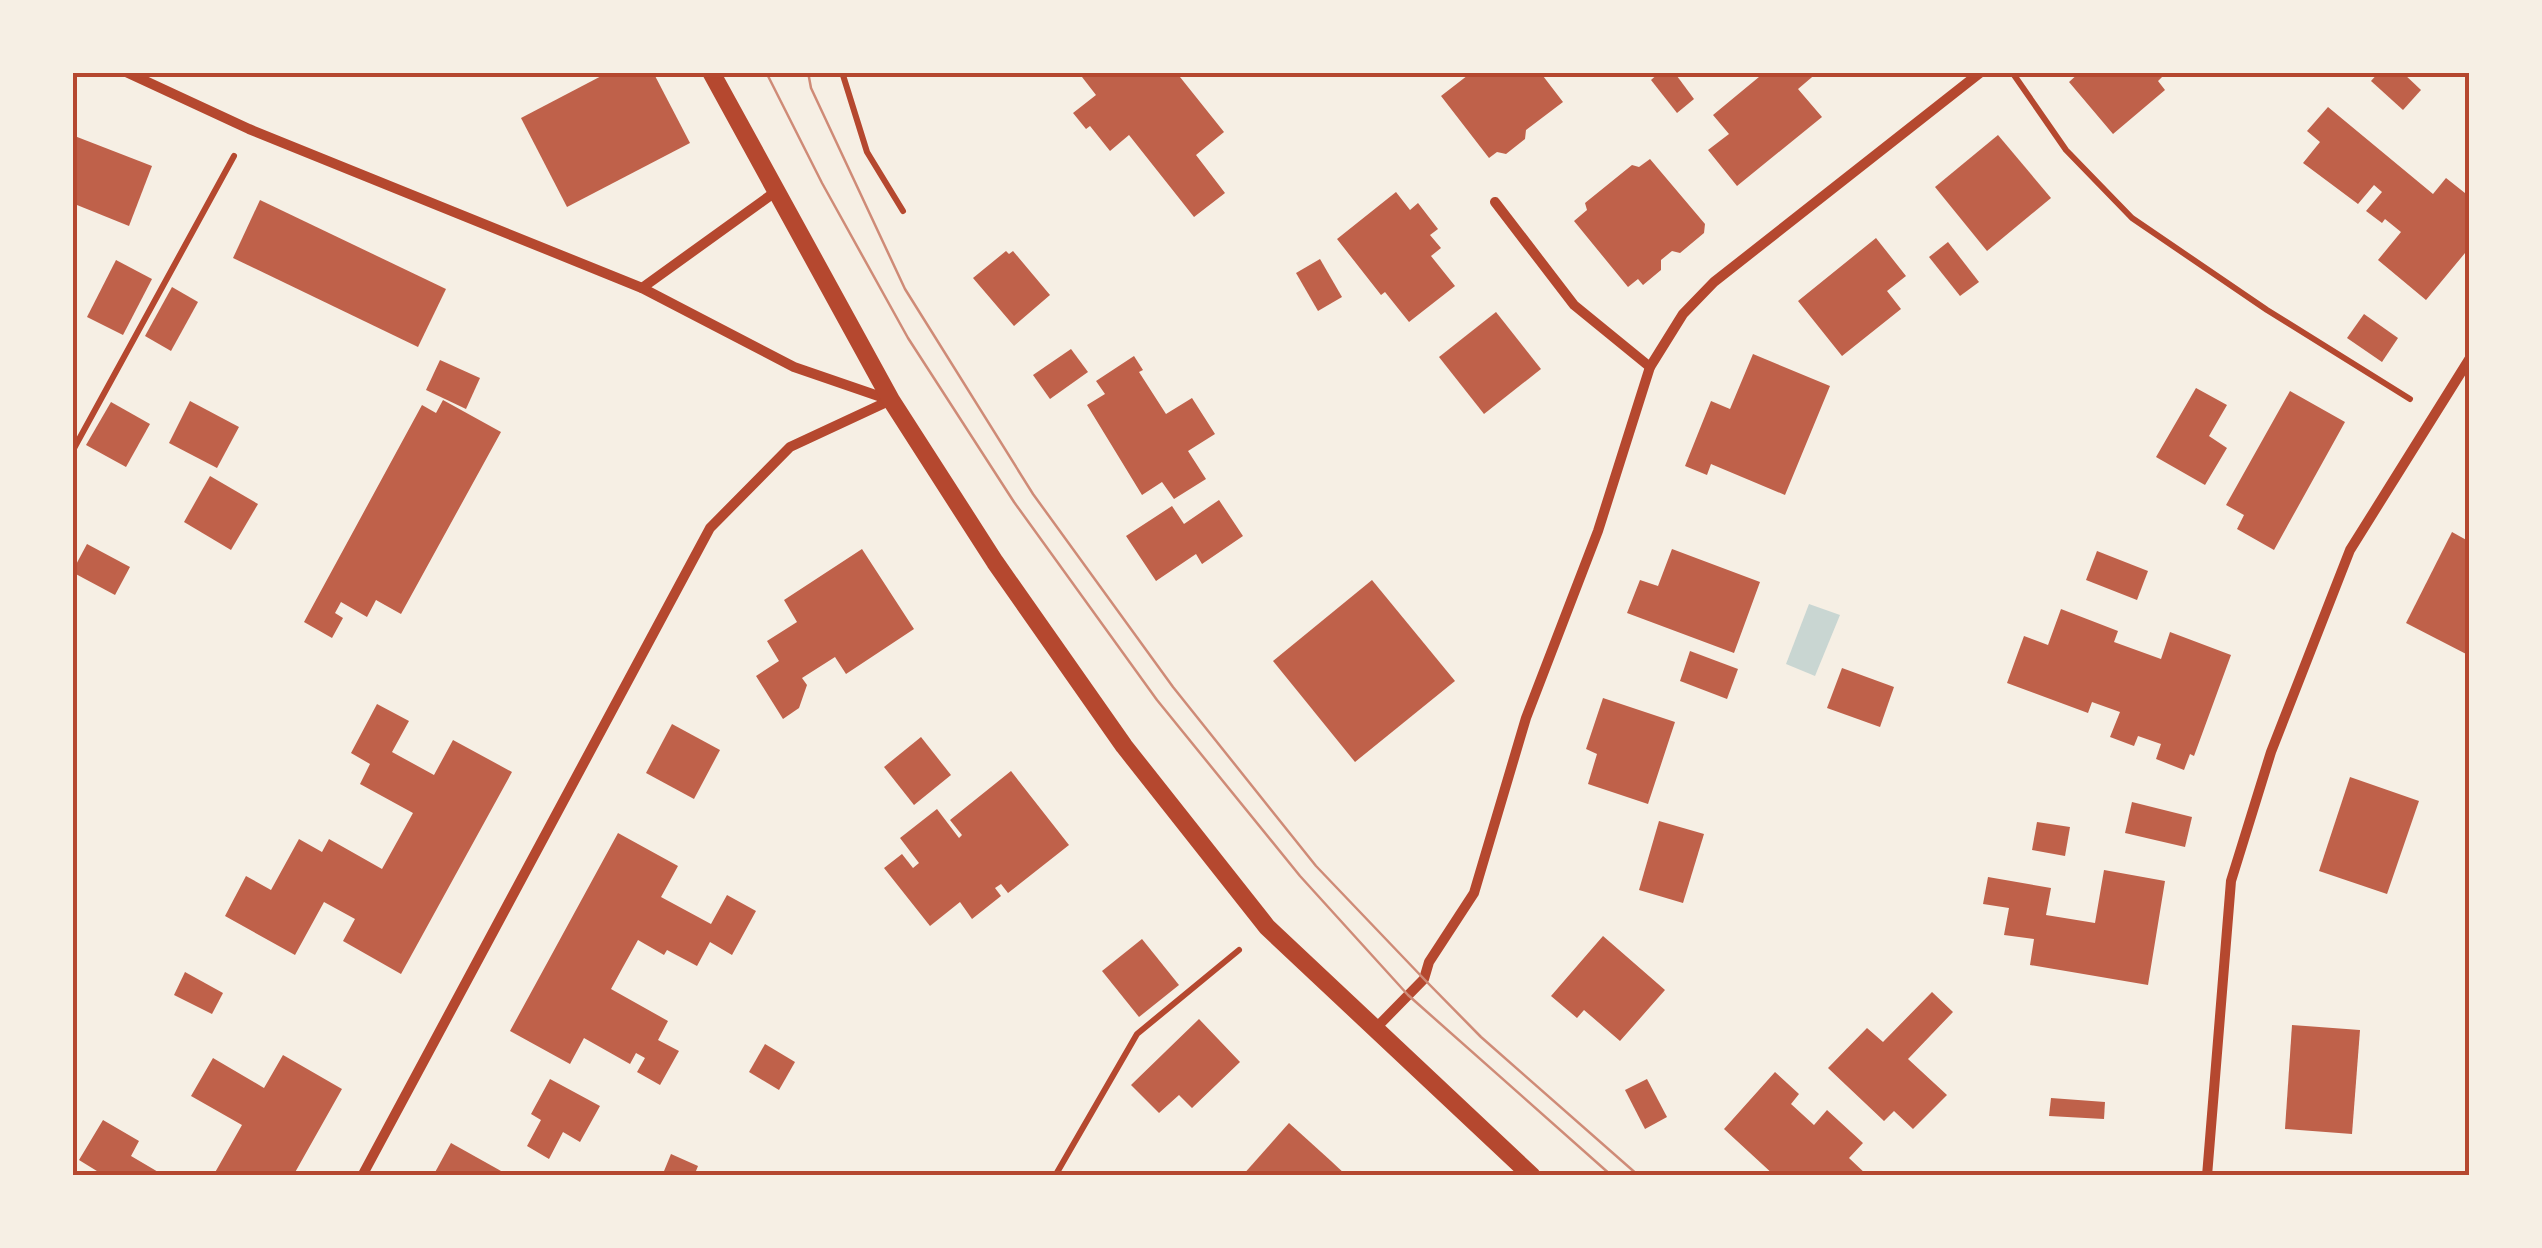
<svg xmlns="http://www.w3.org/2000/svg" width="2542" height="1248" font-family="'PT Sans',sans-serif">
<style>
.water{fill:#c9d6d2}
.building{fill:#bf614a}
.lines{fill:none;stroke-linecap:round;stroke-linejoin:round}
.path{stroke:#b5482f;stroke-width:6}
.minor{stroke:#b5482f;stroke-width:10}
.tertiary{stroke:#b5482f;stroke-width:18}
.tram{stroke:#cf8b77;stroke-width:2.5}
.neatline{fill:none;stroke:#b5482f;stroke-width:4}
</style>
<rect width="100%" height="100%" fill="#f6efe4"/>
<path class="water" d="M1809,604L1840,615L1815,676L1786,664Z"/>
<g class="building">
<path d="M609,72H653L690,143L567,207L521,118Z"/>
<path d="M1087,72H1176L1224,132L1196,155L1225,193L1194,217L1129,135L1110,151L1090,126L1086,129L1073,113L1096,95L1082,77Z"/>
<path d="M1472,72H1540L1563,102L1526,130L1525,139L1506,154L1497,152L1489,158L1441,96Z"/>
<path d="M1660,72H1674L1694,99L1677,113L1651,80Z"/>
<path d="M1765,72H1818L1798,89L1822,117L1737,186L1708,150L1729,134L1713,115Z"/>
<path d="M2080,72H2167L2158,81L2165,90L2113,134L2069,82Z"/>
<path d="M2379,72H2402L2421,90L2403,110L2371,81Z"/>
<path d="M2328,107L2433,194L2446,178L2470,197V247L2426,300L2378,260L2401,232L2385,219L2382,223L2366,211L2382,192L2374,185L2358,204L2303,163L2320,142L2307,131Z"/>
<path d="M72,135L152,166L129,226L72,203Z"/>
<path d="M1998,135L2051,198L1987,251L1935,187Z"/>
<path d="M1650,159L1705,224L1704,233L1680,253L1672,251L1661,260V270L1643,285L1638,279L1628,287L1574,221L1587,210L1585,203L1632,165L1639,167Z"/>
<path d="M1396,192L1410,210L1418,203L1438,229L1430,235L1441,248L1431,256L1455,286L1409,322L1385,292L1381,295L1337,239Z"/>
<path d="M260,200L446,289L418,347L233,258Z"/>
<path d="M1876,238L1906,276L1887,291L1901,309L1842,356L1798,301Z"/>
<path d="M1948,242L1979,282L1960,296L1929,257Z"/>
<path d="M1006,251L1009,254L1013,251L1050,295L1014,326L973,278Z"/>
<path d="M1320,259L1342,297L1318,311L1296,273Z"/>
<path d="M116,260L152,279L123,335L87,317Z"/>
<path d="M172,287L198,302L171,351L145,336Z"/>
<path d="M1496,312L1541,369L1484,414L1439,357Z"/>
<path d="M2364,314L2398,338L2382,362L2347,338Z"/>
<path d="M1071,349L1088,372L1050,399L1033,375Z"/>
<path d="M1753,354L1830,386L1785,495L1711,464L1707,475L1685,466L1711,401L1730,409Z"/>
<path d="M1134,356L1143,370L1139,372L1166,414L1192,398L1215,434L1188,451L1206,479L1174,499L1162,482L1142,495L1087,405L1105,394L1096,381Z"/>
<path d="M440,360L480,378L466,409L426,390Z"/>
<path d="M2196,388L2227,405L2209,436L2227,448L2205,485L2156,457Z"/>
<path d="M2290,391L2345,422L2274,550L2237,529L2244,515L2226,505Z"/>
<path d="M443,400L501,432L401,614L376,600L367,617L341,602L335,613L343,618L332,638L304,622L422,405L436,413Z"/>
<path d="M190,401L239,427L217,468L169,443Z"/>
<path d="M111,402L150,424L126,467L86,445Z"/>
<path d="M210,476L258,504L231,550L184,522Z"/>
<path d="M1219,500L1243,536L1202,564L1196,554L1156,581L1126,536L1172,506L1184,524Z"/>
<path d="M2452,532L2470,542V656L2406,623Z"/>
<path d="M87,544L130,567L115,595L72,572Z"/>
<path d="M862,549L914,629L846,674L835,657L802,678L807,685L799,708L783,719L756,676L779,661L767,641L797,622L784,600Z"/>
<path d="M1672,549L1760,582L1734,653L1627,613L1640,580L1658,586Z"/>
<path d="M2097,551L2148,571L2137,600L2086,580Z"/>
<path d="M1372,580L1455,681L1355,762L1273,661Z"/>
<path d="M2061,609L2118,631L2114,642L2161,659L2170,632L2231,655L2194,756L2190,754L2184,770L2156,759L2161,744L2138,736L2134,746L2110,737L2120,712L2092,702L2088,713L2007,683L2024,636L2048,645Z"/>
<path d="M1690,651L1738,669L1727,699L1680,681Z"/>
<path d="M1842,668L1894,687L1880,727L1827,708Z"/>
<path d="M1603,698L1675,722L1648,804L1588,784L1597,754L1586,749Z"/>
<path d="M377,704L409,721L392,752L434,775L453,740L512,772L401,974L343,941L355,919L324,902L295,955L225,916L246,876L271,890L299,839L322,852L329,839L382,869L413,813L360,784L370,764L351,753Z"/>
<path d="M672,724L720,750L694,799L646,773Z"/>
<path d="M921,737L951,775L914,805L884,767Z"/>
<path d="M1011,771L1069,845L1008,893L1001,884L995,888L1001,896L972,919L960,902L930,926L884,868L902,854L913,868L919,863L900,838L937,809L959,838L962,835L950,820Z"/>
<path d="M2350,777L2419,801L2387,894L2319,871Z"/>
<path d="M2132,802L2192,817L2185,847L2125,833Z"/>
<path d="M1659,821L1704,834L1683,903L1639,890Z"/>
<path d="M2037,822L2070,827L2065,856L2032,850Z"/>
<path d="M618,833L678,866L661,897L711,924L727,895L756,911L732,955L710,942L697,966L667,950L664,955L638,940L623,967L611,989L668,1021L658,1040L679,1051L660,1085L637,1072L645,1058L636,1053L630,1064L584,1038L570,1064L510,1031Z"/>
<path d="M2104,870L2165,881L2148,985L2030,965L2034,939L2004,935L2009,908L1983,904L1988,877L2051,888L2046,915L2095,923Z"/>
<path d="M1603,936L1665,990L1620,1041L1584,1010L1577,1018L1551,996Z"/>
<path d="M1142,939L1179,985L1139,1017L1102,971Z"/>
<path d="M185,972L223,993L212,1014L174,995Z"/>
<path d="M1932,992L1953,1012L1908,1059L1947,1095L1913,1129L1894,1111L1884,1121L1828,1068L1867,1028L1883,1042Z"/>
<path d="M1199,1019L1240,1062L1192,1108L1179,1095L1159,1113L1131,1085Z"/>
<path d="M2292,1025L2360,1030L2352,1134L2285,1129Z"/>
<path d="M765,1044L795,1062L779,1090L749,1072Z"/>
<path d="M283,1055L342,1089L293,1176H213L242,1125L191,1096L213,1058L264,1088Z"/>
<path d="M1775,1072L1799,1094L1791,1104L1814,1125L1827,1110L1863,1143L1849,1158L1868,1176H1775L1724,1129Z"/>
<path d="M550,1079L600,1106L580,1142L563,1132L549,1159L527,1146L541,1120L531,1114Z"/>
<path d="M1647,1079L1667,1117L1645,1129L1625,1090Z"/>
<path d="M2051,1098L2105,1102L2104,1119L2049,1116Z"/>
<path d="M103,1120L139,1141L131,1156L165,1176H105L79,1160Z"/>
<path d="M1289,1123L1331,1161L1347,1176H1242Z"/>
<path d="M451,1143L510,1176H433Z"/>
<path d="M671,1154L698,1166L694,1176H662Z"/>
</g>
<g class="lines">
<g class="path">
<path d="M842,72L867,152L903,211"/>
<path d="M2014,75L2066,150L2132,218L2267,310L2410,399"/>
<path d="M72,452L234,156"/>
<path d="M1055,1176L1137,1034L1239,950"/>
</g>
<g class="minor">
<path d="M126,72L249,129L642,288L794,367L890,400"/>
<path d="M1495,202L1574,305L1650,367"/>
<path d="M642,288L778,190"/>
<path d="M1374,1030L1424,979L1429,962L1474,893L1526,718L1598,531L1650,367L1683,314L1714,282L1981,72"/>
<path d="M362,1176L710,528L790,447L891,400"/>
<path d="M2207,1176L2231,881L2271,752L2350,550L2470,358"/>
</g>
<path class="tertiary" d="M711,72L891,400L995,562L1124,746L1267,927L1532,1176"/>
<g class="tram">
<path d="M766,72L822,183L908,338L1014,502L1157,700L1300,876L1408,995L1612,1176"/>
<path d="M808,72L811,88L905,289L1033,494L1173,687L1316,866L1424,979L1481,1037L1639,1176"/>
</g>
</g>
<rect width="2542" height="1248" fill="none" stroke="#f6efe4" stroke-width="150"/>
<rect x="75" y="75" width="2392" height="1098" class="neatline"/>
</svg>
